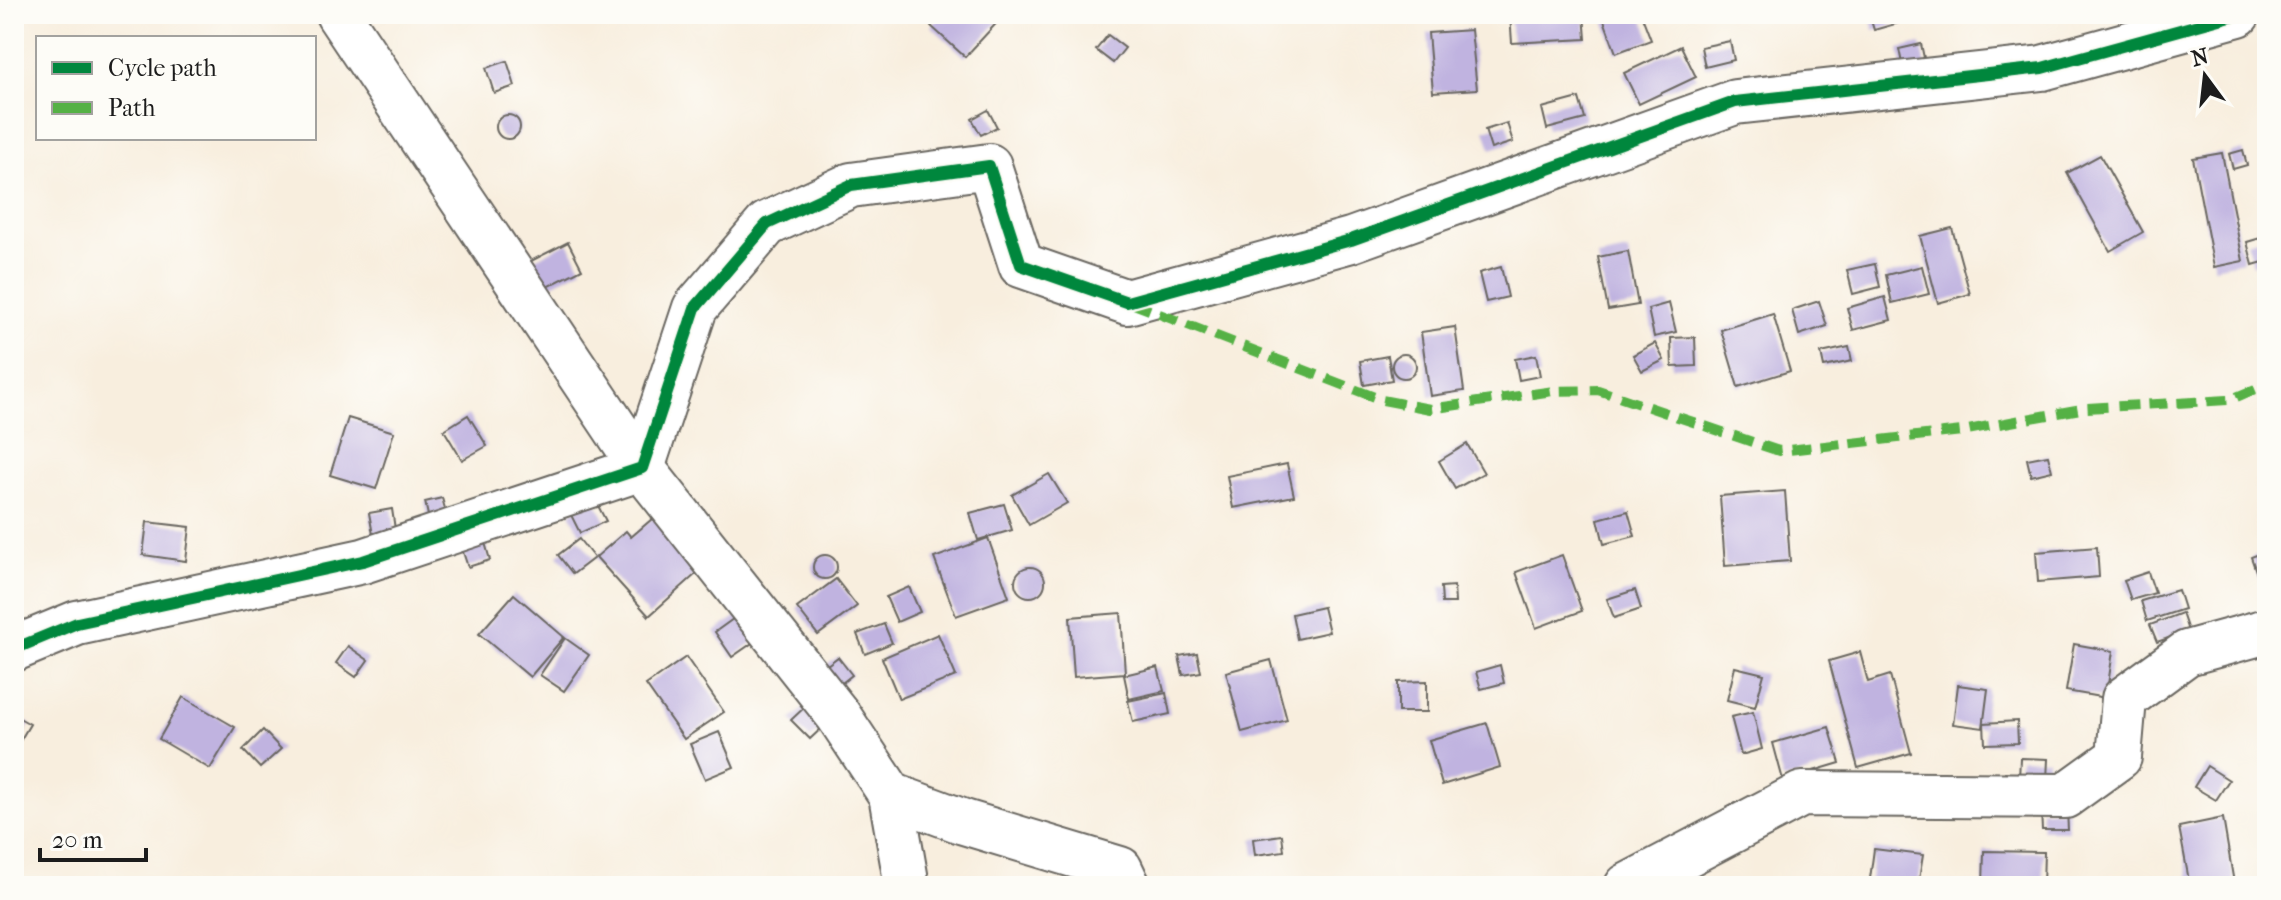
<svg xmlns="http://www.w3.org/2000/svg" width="2281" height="900" font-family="'IM FELL French Canon',serif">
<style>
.building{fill:#c0b3e0}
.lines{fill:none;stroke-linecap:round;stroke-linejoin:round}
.minor-casing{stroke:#696660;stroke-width:48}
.minor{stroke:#fff;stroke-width:44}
.quiet{stroke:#55b145;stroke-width:10;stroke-dasharray:20 10;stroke-linecap:butt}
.cycleway-casing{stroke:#fdfcf7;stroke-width:17}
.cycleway{stroke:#00873e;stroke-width:12}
</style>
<rect width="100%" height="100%" fill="#fdfcf7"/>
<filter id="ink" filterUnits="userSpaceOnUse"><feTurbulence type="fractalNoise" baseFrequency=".0125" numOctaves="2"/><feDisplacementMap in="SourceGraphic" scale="16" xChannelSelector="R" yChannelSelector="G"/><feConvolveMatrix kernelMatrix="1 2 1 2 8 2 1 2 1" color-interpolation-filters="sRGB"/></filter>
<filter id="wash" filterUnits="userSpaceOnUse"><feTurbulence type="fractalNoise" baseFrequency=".006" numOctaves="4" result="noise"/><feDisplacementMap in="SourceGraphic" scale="32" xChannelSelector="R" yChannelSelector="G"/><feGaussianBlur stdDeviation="1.8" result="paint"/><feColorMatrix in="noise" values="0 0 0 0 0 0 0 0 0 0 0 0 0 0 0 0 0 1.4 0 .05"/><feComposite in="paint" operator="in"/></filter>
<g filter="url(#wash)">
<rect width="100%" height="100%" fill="#f8eede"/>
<g id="blocks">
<g class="building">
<path d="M942,14H1005L965,57L931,26Z"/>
<path d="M1510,14H1584L1586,39L1512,43Z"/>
<path d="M1619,14H1641L1651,40L1616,53L1604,20Z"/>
<path d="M1869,14H1907L1909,20L1874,30Z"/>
<path d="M1471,30L1477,89L1433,92L1428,33Z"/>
<path d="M1108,35L1125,48L1113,63L1096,50Z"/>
<path d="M1730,41L1734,60L1705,67L1701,47Z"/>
<path d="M1921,44L1926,67L1904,73L1899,49Z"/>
<path d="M1681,46L1696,77L1639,104L1624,73Z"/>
<path d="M507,61L515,86L494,93L486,68Z"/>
<path d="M1579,98L1585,119L1547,129L1542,108Z"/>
<path d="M988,110L997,127L981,135L972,119Z"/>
<circle cx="508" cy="127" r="12"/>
<path d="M1507,123L1513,142L1491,149L1485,130Z"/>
<path d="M2243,150L2247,165L2233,169L2229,154Z"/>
<path d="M2222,153L2243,261L2214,267L2193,158Z"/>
<path d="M2100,155L2143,232L2110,251L2067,173Z"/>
<path d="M1952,228L1970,294L1938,303L1920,236Z"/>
<path d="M2267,236V261L2253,265L2247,242Z"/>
<path d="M568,242L582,269L545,288L531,261Z"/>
<path d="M1628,251L1638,305L1608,310L1598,257Z"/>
<path d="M1875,264L1880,287L1853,294L1847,270Z"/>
<path d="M1922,266L1929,294L1892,303L1886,275Z"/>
<path d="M1501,267L1508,297L1486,302L1479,273Z"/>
<path d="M1885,297L1891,320L1853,330L1847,308Z"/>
<path d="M1819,301L1827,326L1799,335L1792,310Z"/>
<path d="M1669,303L1676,332L1654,337L1648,309Z"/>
<path d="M1773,314L1790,371L1738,387L1721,330Z"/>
<path d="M1455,327L1464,391L1430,396L1421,332Z"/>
<path d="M1695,337L1696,366L1672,367L1671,338Z"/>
<path d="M1655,343L1664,360L1642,371L1633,355Z"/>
<path d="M1849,347L1852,361L1824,367L1821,353Z"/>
<circle cx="1404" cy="366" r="12"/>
<path d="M1536,355L1540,376L1519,380L1515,359Z"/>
<path d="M1388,356L1392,380L1364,385L1360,361Z"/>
<path d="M468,415L487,446L462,460L444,430Z"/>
<path d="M348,418L394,432L376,489L330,475Z"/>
<path d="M1467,444L1484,473L1455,489L1439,461Z"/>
<path d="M2048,455L2052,471L2031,476L2027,459Z"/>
<path d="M1287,464L1294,496L1233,508L1227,476Z"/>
<path d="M1049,474L1067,503L1029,525L1012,495Z"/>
<path d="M1785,491L1790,561L1725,566L1720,496Z"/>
<path d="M442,498L447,516L429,520L425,502Z"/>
<path d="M595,500L606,521L580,533L570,513Z"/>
<path d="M1004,504L1012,530L978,540L970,513Z"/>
<path d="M392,509L396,536L374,540L369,513Z"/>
<path d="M1628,511L1635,536L1604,544L1598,519Z"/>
<path d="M659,513L705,566L649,616L596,557L626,531L631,537Z"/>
<path d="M147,522L190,527L186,561L143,555Z"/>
<path d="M988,538L1009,597L956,616L934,558Z"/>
<path d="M484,539L490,560L468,567L461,546Z"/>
<path d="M579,539L594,558L573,574L558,555Z"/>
<path d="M2097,547L2099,577L2038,582L2036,552Z"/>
<path d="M2267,551V589L2263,591L2251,557Z"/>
<circle cx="825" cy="567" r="12"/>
<path d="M1562,555L1582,611L1536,628L1516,572Z"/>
<circle cx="1030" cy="582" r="15"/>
<path d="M2148,572L2155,593L2131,600L2124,580Z"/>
<path d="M836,579L857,606L818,635L797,608Z"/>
<path d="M1454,586L1455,603H1442L1441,587Z"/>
<path d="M909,587L920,612L897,622L886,597Z"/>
<path d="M1635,590L1641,609L1614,618L1607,599Z"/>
<path d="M2178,590L2184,609L2147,621L2141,601Z"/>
<path d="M514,594L564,637L530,677L479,634Z"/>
<path d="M1323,607L1329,632L1297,639L1292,614Z"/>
<path d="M1121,613L1125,673L1074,677L1070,617Z"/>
<path d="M2182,613L2188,631L2157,642L2150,625Z"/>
<path d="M740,614L758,639L732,657L715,632Z"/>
<path d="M884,624L892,643L865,654L857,634Z"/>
<path d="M938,634L956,676L899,699L882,658Z"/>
<path d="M565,638L589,655L564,691L540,675Z"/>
<path d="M2074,644L2113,651L2106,698L2066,691Z"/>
<path d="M348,646L368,660L356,677L336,663Z"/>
<path d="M1860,652L1868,682L1890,675L1911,753L1858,768L1829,661Z"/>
<path d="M1197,653L1201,672L1183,675L1179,656Z"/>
<path d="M686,657L724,712L684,739L646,685Z"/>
<path d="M838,657L852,675L833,690L819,671Z"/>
<path d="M1271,660L1287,720L1242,732L1226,672Z"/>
<path d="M1500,665L1504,683L1481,689L1476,672Z"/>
<path d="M1158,667L1164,691L1129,699L1124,675Z"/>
<path d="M1735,667L1764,674L1755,707L1727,700Z"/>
<path d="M1427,681V712H1398V682Z"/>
<path d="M1958,685L1988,689L1983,728L1953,724Z"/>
<path d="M1166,693L1170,714L1133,722L1128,701Z"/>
<path d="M183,697L235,727L210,769L159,739Z"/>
<path d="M807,705L826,724L810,739L791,720Z"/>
<path d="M1753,712L1762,749L1741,755L1731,717Z"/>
<path d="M14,715L30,724L14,751Z"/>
<path d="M2017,721L2018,743L1985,744L1984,723Z"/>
<path d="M1487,723L1500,767L1442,785L1429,740Z"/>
<path d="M1829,727L1840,763L1783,780L1773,743Z"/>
<path d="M263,730L281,749L260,768L243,750Z"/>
<path d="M719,732L734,767L705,779L690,744Z"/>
<path d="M2020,758L2048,759L2047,780L2019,779Z"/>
<path d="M2207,766L2229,780L2216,800L2194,787Z"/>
<path d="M2041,810H2067L2068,830H2042Z"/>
<path d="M2223,818L2234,883L2190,886L2179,827Z"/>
<path d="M1282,835L1284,851L1255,855L1253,839Z"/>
<path d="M1874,849L1923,855L1918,886H1869Z"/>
<path d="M1984,851L2044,852L2043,886H1983Z"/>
</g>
</g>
</g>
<g filter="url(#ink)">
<use href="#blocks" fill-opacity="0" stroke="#696660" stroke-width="2"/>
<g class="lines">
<g class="minor-casing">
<g id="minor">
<path d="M338,14L642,468L838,715L891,795L964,822L1120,869L1128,886"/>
<path d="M14,649L77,623L363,561L642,468L695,308L767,224L851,185L989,166L1021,265L1127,302L1351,240L1735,102L2042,68L2238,14"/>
<path d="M891,795L907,886"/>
<path d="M1627,886L1802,794L2065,796L2119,757L2124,699L2187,653L2267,631"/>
</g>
</g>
<use href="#minor" class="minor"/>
<path class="quiet" d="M1131,303L1382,400L1430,409L1553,391L1598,390L1779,451L1962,431L2086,408L2229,400L2267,384"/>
<g class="cycleway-casing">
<path id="cycleway" d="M14,649L77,623L363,561L642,468L695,308L767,224L851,185L989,166L1021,265L1127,302L1351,240L1735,102L2042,68L2238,14"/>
</g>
<use href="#cycleway" class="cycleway"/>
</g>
</g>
<rect width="2281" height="900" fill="none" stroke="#fdfcf7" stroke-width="48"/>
<rect x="36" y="36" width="280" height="104" fill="#fdfcf7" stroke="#a3a29f" stroke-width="2"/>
<rect x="52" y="62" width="40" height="12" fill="#00873e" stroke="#a3a29f" stroke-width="2"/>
<text x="108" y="76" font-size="24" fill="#1c1c1c">Cycle path</text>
<rect x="52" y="102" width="40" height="12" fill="#55b145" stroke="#a3a29f" stroke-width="2"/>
<text x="108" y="116" font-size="24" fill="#1c1c1c">Path</text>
<g transform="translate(2205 76) rotate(345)" stroke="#fdfcf7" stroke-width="6" paint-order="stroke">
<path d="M0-6L14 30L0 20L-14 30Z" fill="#1c1c1c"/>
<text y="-12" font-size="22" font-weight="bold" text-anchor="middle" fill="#1c1c1c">N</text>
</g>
<path d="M40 848v12h106v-12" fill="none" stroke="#1c1c1c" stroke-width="4"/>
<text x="52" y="848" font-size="24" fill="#1c1c1c" stroke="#fdfcf7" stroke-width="6" paint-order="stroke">20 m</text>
</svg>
